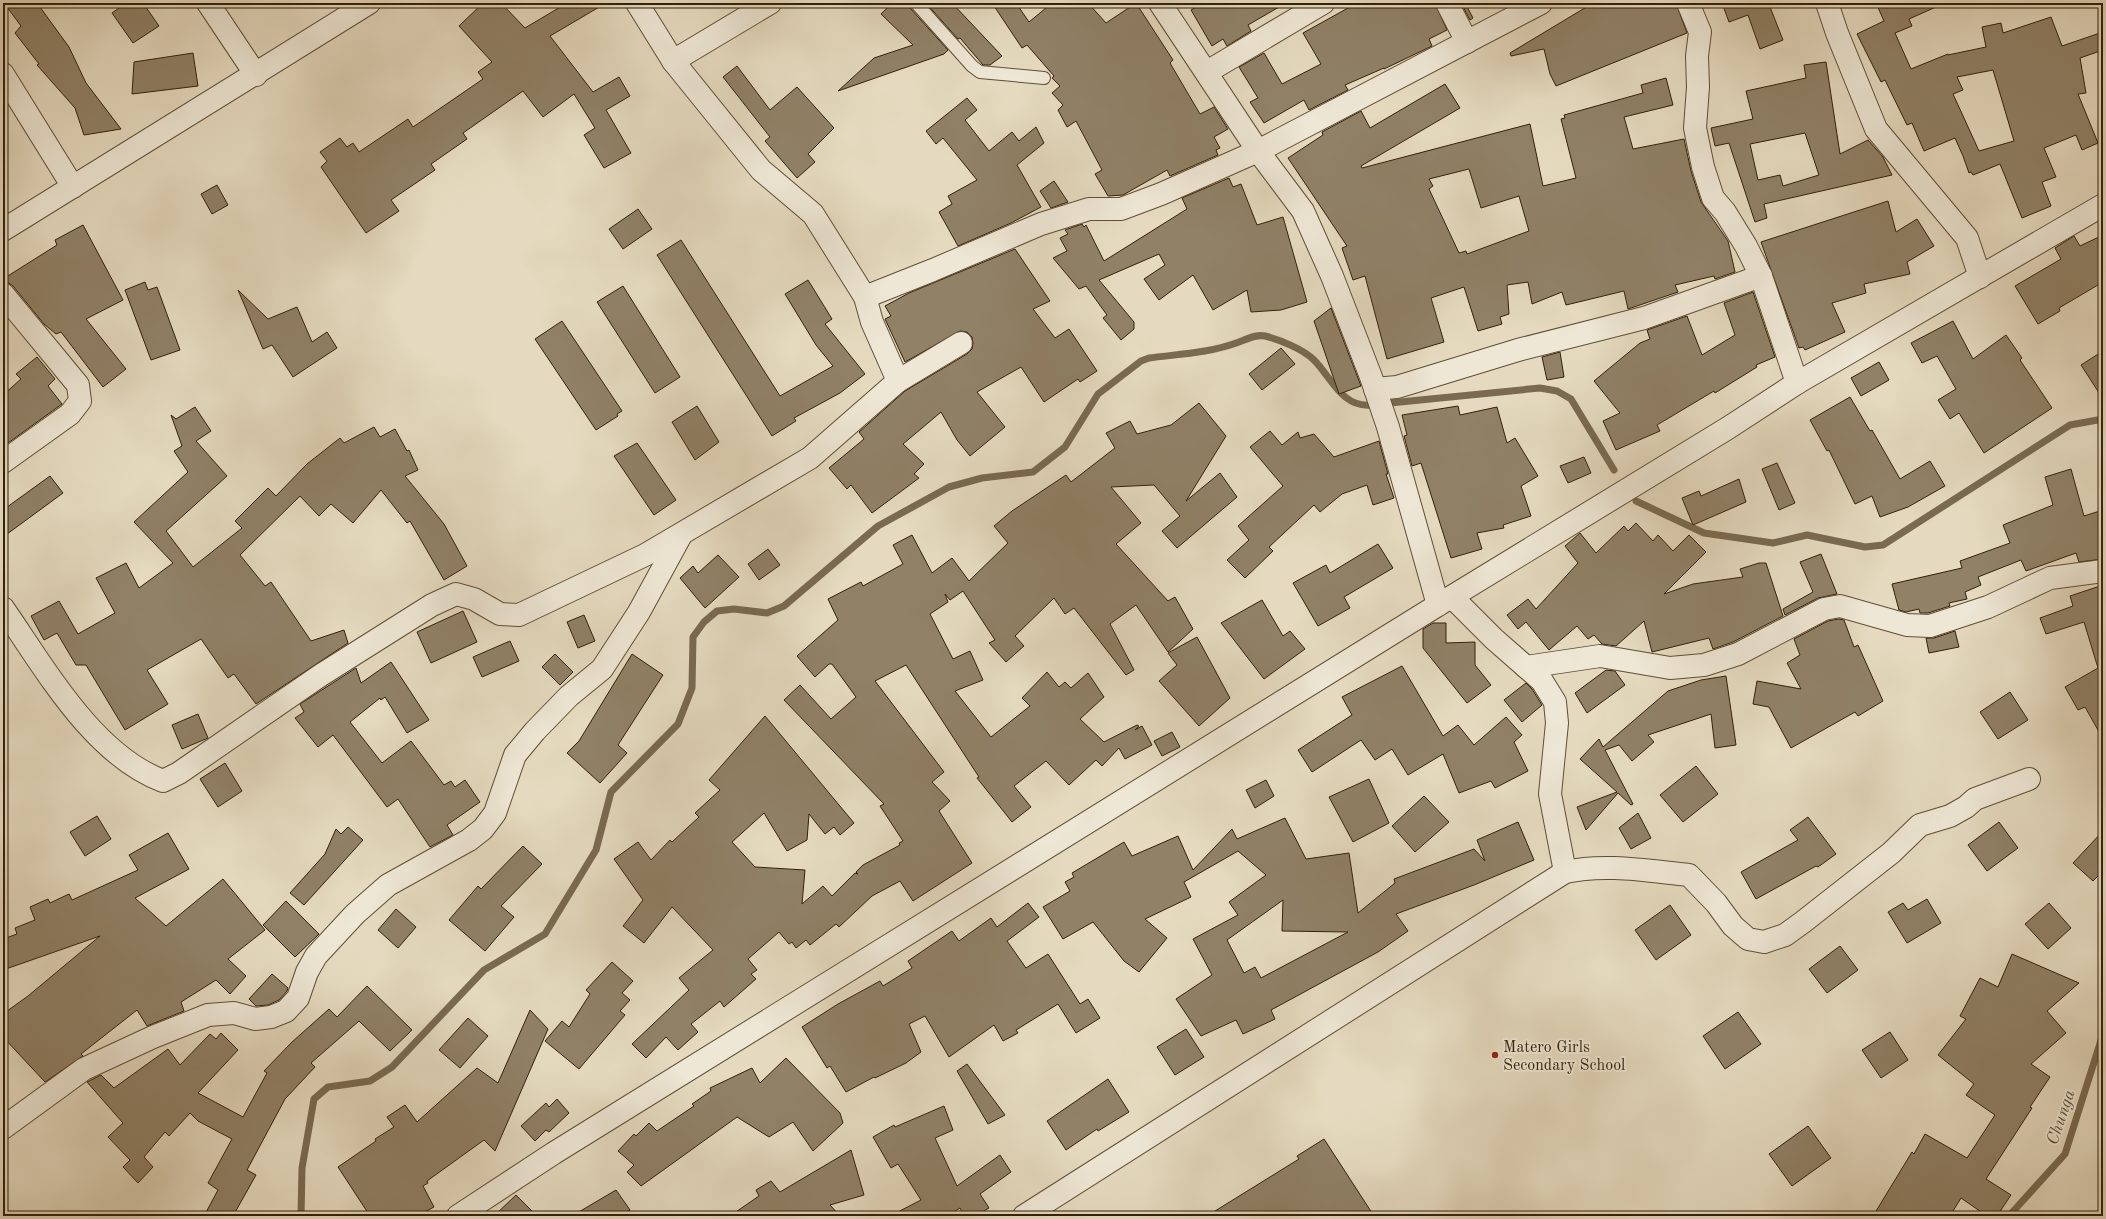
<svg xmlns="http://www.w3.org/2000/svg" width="2106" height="1219" font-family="'Old Standard TT',serif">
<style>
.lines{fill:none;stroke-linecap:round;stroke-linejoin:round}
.stream{stroke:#796a51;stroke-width:7}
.building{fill:#908167;stroke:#332008;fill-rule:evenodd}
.service-casing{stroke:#604e36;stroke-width:14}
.minor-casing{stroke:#604e36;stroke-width:24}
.service{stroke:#eee7d5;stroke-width:12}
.minor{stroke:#eee7d5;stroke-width:22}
.poi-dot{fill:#8f2418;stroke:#eee7d5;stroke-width:1.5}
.labels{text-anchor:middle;stroke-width:4;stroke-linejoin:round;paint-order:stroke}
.poi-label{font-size:16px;fill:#332008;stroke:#eee7d5;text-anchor:start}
.water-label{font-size:17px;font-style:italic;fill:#5c4b32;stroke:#eee7d5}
</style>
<rect width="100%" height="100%" fill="#e5dabf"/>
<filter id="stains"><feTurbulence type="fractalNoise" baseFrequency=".005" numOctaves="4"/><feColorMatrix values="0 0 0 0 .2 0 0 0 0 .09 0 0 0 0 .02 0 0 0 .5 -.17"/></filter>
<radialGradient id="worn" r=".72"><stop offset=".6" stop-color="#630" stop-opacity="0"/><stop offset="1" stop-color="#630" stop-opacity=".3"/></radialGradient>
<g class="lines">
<g class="stream">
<path d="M1390,403L1540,388L1557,391L1571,399L1614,470"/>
<path d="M1636,501L1704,533L1773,543L1807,535L1865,547L1883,545L2070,425L2103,419"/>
<path d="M301,1216L302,1168L314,1099L328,1087L370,1081L392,1067L484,970L545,934L596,850L611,792L678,724L692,688L693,637L704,622L717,611L734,609L767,613L784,606L878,526L949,487L982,478L1033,472L1065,447L1098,394L1141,361L1149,358C1180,354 1210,353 1239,342C1247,339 1256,334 1265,336C1280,340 1303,349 1314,360C1331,377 1342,408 1371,405"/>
<path d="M2009,1216L2065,1154L2103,1034"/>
</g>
</g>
<g class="building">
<path d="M4,3H37L69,47L86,83L121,129L84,135L75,108L37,65L39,64L15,33L21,26Z"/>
<path d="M126,3H143L159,26L133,43L112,13Z"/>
<path d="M483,3H501L525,28L567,3H606L550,36L593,92L619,77L630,96L606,110L631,153L604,168L584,135L595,128L574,94L543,117L523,91L463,133L467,139L431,164L435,170L391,200L399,211L366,233L321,167L327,161L320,152L340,138L347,147L353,143L359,152L408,119L413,127L483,79L478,72L492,62L459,26Z"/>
<path d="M892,3H909L910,8L948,50L944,54L838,91L874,58L913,45L881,14Z"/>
<path d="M926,3H952L1002,56L990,65H983L960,38L958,39Z"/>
<path d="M992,3H1016L1029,22L1052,3H1088L1106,23L1136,3L1173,60L1170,63L1200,114L1214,107L1228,129L1214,137L1220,148L1216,150L1218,155L1170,176L1167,170L1123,195L1108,196L1095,174L1102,170L1076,121L1067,127L1058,110L1063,105L1052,93L1060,86L1052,78L1054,76L1027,45L1022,48Z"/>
<path d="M1203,3H1286L1248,25L1251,31L1227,46L1223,39L1212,46L1191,10Z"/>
<path d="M1357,3H1435L1447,30L1429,39L1432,46L1384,69V68L1345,85L1348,90L1309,110L1304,100L1264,123L1250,102L1258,98L1239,67L1264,53L1282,84L1321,64L1303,33Z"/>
<path d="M1461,3H1465L1473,18L1470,20Z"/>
<path d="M1593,3H1676L1687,33L1556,86L1550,74L1544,49L1511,56L1510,53Z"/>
<path d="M1722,3H1775V5L1770,7L1783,40L1760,49L1748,15L1729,22Z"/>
<path d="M1876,3H1945L1909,19L1912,26L1895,33L1911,69L1948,54V55L1986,47L1982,27L2001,23L2003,33L2051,17L2062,46L2103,32V50L2080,58L2086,93L2078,94L2098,143L2082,150L2076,135L2044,148L2056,177L2042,182L2051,206L2022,218L2000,164L1973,175L1971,172L1969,173L1963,156L1955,138L1924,151L1912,123L1907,125L1885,80L1881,82L1857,34L1884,21ZM1993,70L2014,141L1979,151L1953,94L1963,90L1957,77Z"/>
<path d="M193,53L198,86L132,94L134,62Z"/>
<path d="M1826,62L1840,154L1868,140L1883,157L1892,175L1764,204L1767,218L1755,222L1729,143L1715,146L1711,128L1753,119L1746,91L1806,78L1804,65ZM1805,133L1819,175L1783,186L1780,175L1758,180L1750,144Z"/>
<path d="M737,66L770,110L797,87L834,128L808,154L815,162L797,178L765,141L770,137L723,77Z"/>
<path d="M1666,78L1673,105L1624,117L1633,149L1684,139L1691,171L1701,202L1728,241L1735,272L1715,279L1714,276L1675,285L1678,292L1628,309L1624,291L1566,305L1562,292L1532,304L1528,282L1507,285L1509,314L1500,317L1502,324L1478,331L1464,287L1431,298L1444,342L1387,359L1365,276L1353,280L1342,248L1347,246L1288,158L1323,135L1322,132L1361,111L1370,128L1445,84L1460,108L1361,166L1362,168L1530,124L1543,186L1576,178L1561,119L1565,118L1564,115L1643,93L1641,85ZM1469,169L1481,208L1519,196L1529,231L1467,254L1466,251L1459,253L1429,189L1433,186L1429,179Z"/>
<path d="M967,98L977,110L965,120L989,151L1012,132L1019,141L1036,127L1044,143L1017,165L1041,207L1011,223L958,246L939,212L952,204L948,196L977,180L943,138L936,144L926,131Z"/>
<path d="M1229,178L1233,187L1241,184L1257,225L1283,217L1307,302L1281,310L1251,312L1247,290L1213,310L1193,275L1159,300L1144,279L1165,265L1159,254L1099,280L1134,322V329L1121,340L1103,318L1107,315L1086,286L1079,289L1053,258L1067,251L1060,238L1068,234L1065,230L1082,224L1084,227L1086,225L1104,261L1187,209L1182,198Z"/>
<path d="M1054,181L1068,202L1051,208L1040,191Z"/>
<path d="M217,185L228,205L212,214L201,194Z"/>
<path d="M1888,201L1896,232L1917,219L1934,246L1907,262L1910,274L1864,284L1866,293L1832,303L1845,332L1805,350L1803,347L1799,348L1761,242Z"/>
<path d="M638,209L652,229L623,249L609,229Z"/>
<path d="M83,225L123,300L86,319L126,369L103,387L61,332L56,334L44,324L13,286L3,279L57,245L55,240Z"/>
<path d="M2103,235V282L2059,308L2060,311L2038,324L2015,286L2061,259L2055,248L2074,236L2080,246Z"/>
<path d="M681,240L780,396L833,366L816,345L785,294L808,280L832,319L825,324L865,374L840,393L794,418L796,421L772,436L657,255Z"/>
<path d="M1015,249L1050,301L1033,309L1055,338L1069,329L1097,371L1080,382L1078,379L1044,402L1021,367L977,392L1005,427L970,456L957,440L941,412L903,444L924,464L914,474L919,478L872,513L851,485L847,489L829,468L864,439L859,432L905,391L967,354L972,349L973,343L972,337L967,332L960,331L905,362L885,319L891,316L885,306L909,293Z"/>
<path d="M145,282L148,290L157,287L180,350L151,360L125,290Z"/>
<path d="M623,286L680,377L655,393L597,302Z"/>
<path d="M238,290L268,319L297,307L312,342L327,332L337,348L293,377L272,345L263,349Z"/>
<path d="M1753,292L1775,357L1756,365L1757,367L1715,393L1714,391L1657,425L1660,431L1616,450L1603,421L1620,413L1594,381L1640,343L1650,339L1647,330L1687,316L1702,355L1735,335L1724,303Z"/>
<path d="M1331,308L1361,386L1339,394L1314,321Z"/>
<path d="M562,321L622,411L617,414L618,416L596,430L535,339Z"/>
<path d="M1953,321L1973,359L2006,335L2022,358L2020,360L2052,408L1984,453L1959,413L1950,419L1938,400L1956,389L1937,356L1922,363L1911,343Z"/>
<path d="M1281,348L1295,364L1262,390L1249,374Z"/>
<path d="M2103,351V399L2081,365Z"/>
<path d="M1560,352L1564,377L1547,380L1542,357Z"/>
<path d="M37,357L55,379L48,386L62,404L8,443L3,438V395L21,379L16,374Z"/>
<path d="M1879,362L1889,380L1861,396L1851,378Z"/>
<path d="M1850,397L1870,431L1872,430L1900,479L1930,461L1945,486L1908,507L1880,517L1872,496L1855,504L1829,450L1827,451L1810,420Z"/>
<path d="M1199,403L1226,436L1186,501L1220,473L1237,497L1177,548L1162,531L1180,516L1154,485L1111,487L1141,523L1116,544L1168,601L1175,597L1193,629L1168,652L1136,605L1110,624L1134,670L1126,675L1074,608L1065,614L1054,598L1015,636L1024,646L1006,662L989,643L995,640L963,591L950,600L945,594L948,602L930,614L953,659L970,651L983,680L955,691L991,737L1030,706L1022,698L1047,672L1059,687L1065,682L1071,688L1088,673L1104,697L1080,719L1104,742L1137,725L1139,726L1135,730L1142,726L1152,745L1125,759L1119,748L1102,766L1096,760L1069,785L1046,761L1014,786L1031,807L1012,822L977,778L979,777L906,665L875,681L944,772L932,782L950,801L939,811L972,863L913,901L900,881L872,896L839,927L836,924L810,945L806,940L796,948L792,942L789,944L779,932L748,959L757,970L751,974L756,979L724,1007L720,1001L691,1024L698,1032L678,1050L666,1037L646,1058L632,1044L689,990L679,978L713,950L672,907L644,943L623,926L643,900L614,859L638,842L651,860L670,840L672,842L699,817L695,813L720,790L709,780L765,716L854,823L840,835L834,827L825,834L809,814L807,840L787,851L764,813L732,842L755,867L805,870L802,904L823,886L832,896L855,873L858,874L856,872L863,865L900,845L899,843L903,841L880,806L884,804L784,700L800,685L831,719L856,697L832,664H829L815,677L797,656L838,620L828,599L861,582L863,586L903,564L893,545L912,535L932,573L952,558L969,581L1008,543L994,526L1012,511L1066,475L1071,482L1115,448L1106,433L1130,421L1137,434L1171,425Z"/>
<path d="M697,406L719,442L695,460L672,422Z"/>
<path d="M1458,406L1460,415L1497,407L1507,443L1515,438L1538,476L1521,486L1531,516L1503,525L1504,528L1477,533L1482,549L1451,558L1421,463L1412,466L1404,436L1407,435L1402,415Z"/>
<path d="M195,407L211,431L196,441L227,476L166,531L193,567L242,528L235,521L268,488L276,496L307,464L340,438L344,443L374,427L380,437L395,429L407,451L409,450L418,470L405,476L444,524L467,566L444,580L410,521L407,523L381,490L353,523L331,504L319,516L300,496L240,555L265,586L271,582L311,641L344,630L348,643L256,704L234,674L228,678L201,639L147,670L168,704L125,730L86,665H76L57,633L44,640L31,616L59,601L78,634L115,613L96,578L126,563L139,588L173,563L134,522L188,472L174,451L182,446L171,415L176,419Z"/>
<path d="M1270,431L1282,445L1298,432L1300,438L1314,434L1334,457L1379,441L1388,474H1386L1394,498L1373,505L1367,485L1342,494L1320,512L1314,505L1269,547L1273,551L1245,578L1227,560L1249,540L1238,526L1283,486L1250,447Z"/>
<path d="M637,443L676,500L654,515L614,456Z"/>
<path d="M1584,457L1591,473L1568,483L1560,466Z"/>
<path d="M1777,463L1795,503L1779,510L1762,469Z"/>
<path d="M2071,469L2084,516L2103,510V559L2079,562L2076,553L2026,571L2021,560L1978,577L1981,585L1965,592L1967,599L1949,603L1950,606L1928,613H1920L1919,609L1906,612L1899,610L1892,584L1962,568L1960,561L2010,543L2003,525L2053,505L2045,477Z"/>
<path d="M50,476L63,493L3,537V510Z"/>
<path d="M1739,479L1746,502L1693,525L1682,498L1699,491L1701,496Z"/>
<path d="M1636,523L1653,541L1658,535L1673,551L1689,535L1706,552L1664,594L1693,584L1743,577L1740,569L1759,563H1766L1783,616L1733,642L1713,649L1709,638L1652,652L1644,621L1616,646L1602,644L1594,635L1588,639L1577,626L1549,650L1526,622L1518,629L1507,615L1528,599L1536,609L1578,563L1565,546L1580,533L1596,553L1624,526L1628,531Z"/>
<path d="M1378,544L1393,568L1344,597L1350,608L1318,626L1293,583L1326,565L1330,573Z"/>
<path d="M768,549L780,565L759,580L748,564Z"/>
<path d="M1821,554L1837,594L1818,598L1785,615L1783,609L1813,592L1800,562Z"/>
<path d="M718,555L739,577L705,608L680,578L693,566L698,573Z"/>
<path d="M2103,585V739L2085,707L2078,710L2065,687L2098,668L2084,622L2046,634L2040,618L2073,606L2070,596Z"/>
<path d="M1262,600L1283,636L1290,631L1305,649L1264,679L1221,623Z"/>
<path d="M463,611L477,642L431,663L417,632Z"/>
<path d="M584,615L595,641L578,648L567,622Z"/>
<path d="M1839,619L1844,620L1854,647L1858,645L1883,701L1858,716L1855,712L1791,748L1769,707L1753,704L1757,681L1801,689L1787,663L1800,655L1794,639L1828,621Z"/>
<path d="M1433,623H1446V643L1475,642V665L1491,685L1467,703L1423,648V629Z"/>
<path d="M1955,631L1959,647L1929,653L1926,638H1934Z"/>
<path d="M1197,637L1230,698L1199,726L1159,681L1177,665L1168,653Z"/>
<path d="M510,641L519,661L482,677L473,657Z"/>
<path d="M555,654L573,672L560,685L542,667Z"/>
<path d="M632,654L663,675L618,745L627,753L600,783L567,753L579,741Z"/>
<path d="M391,662L429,720L407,733L385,697L381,700L380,698L350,722L382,763L411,741L444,785L451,781L455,787L465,780L480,802L447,825L453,835L430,847L398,799L387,807L333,735L318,747L295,718L304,712L300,704L356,668L361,683Z"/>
<path d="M1402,666L1443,736L1458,725L1474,745L1506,717L1522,735L1514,742L1528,771L1495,788L1491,781L1459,793L1443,754L1408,775L1392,749L1375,760L1361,740L1312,772L1298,750L1352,715L1342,697Z"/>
<path d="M1606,670L1615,671L1625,685L1587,713L1575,693Z"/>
<path d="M1726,676L1736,745L1715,748L1711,714L1648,735L1654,742L1632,761L1619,745L1605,750L1633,804L1631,805L1618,793L1586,830L1577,807L1617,792L1580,759L1599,739L1603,747L1668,691L1701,680Z"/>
<path d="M1526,683L1532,689L1542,705L1522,722L1504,700Z"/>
<path d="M2010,692L2028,720L1998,739L1980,712Z"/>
<path d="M198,714L208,738L182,749L172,725Z"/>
<path d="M1172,732L1180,747L1162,756L1154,741Z"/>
<path d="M225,763L242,791L218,807L200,779Z"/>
<path d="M1696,766L1718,794L1683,822L1660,795Z"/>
<path d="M1369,779L1389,823L1353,842L1329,797Z"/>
<path d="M1266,780L1274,796L1255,808L1246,790Z"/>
<path d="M1424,796L1449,822L1415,852L1392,826Z"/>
<path d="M1638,813L1651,838L1631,849L1619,828Z"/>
<path d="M97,816L111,839L85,856L70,832Z"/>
<path d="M1808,817L1836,854L1818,867L1816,866L1756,899L1741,872L1798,840L1790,830Z"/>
<path d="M1285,818L1306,859L1349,853L1358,913L1395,883L1394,879L1474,849L1485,861L1477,840L1518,822L1534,860L1474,885L1396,914L1408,931L1378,952L1271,1010L1275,1019L1243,1034L1236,1020L1201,1036L1176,999L1212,975L1193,939L1238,915L1229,902L1266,875L1238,851L1184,882L1191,897L1145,919L1167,938L1139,972L1124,961L1093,922L1063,939L1043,907L1070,891L1065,882L1074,877L1072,873L1124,842L1132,856L1178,836L1193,870L1232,829L1237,839ZM1283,900L1282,931L1348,932L1261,978L1255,967L1244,973L1227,940Z"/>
<path d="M1999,822L2018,848L1987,871L1968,845Z"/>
<path d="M348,827L363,840L304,905L290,893L325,854L336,829L341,834Z"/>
<path d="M2103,831V871L2093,881L2073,863Z"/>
<path d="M168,833L189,869L135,898L166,926L223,879L265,930L228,959L246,976L230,994L216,980L181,1002L184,1011L147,1026L137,1010L81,1054L83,1056L45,1082L3,1037V1014L28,996L100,936L3,970V939L17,934L15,928L35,920L30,907L48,899L50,903L69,894L72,900L138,870L129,855Z"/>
<path d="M523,846L542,864L501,906L514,917L485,951L449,920L478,886L481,889Z"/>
<path d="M1927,899L1941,923L1907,943L1888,912L1903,903L1908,910Z"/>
<path d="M286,901L319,934L295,957L263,925Z"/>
<path d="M1028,903L1039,917L1007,941L1026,968L1048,954L1080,1004L1088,999L1100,1018L1076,1033L1058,1004L1016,1030L1018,1033L1003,1041L994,1025L949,1057L925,1016L909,1024L921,1052L906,1063L875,1078L874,1077L846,1092L830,1066L827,1068L802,1027L838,1004L880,981L883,986L912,968L908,961L952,931L959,941L991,918L997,927Z"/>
<path d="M2049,903L2071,928L2048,949L2025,924Z"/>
<path d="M1670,905L1691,935L1656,960L1635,930Z"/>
<path d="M396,909L416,927L398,948L378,930Z"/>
<path d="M1840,946L1858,970L1827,993L1809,969Z"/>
<path d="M2012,954L2079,983L2047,1011L2066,1033L2031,1064L2050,1077L2030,1107L2032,1108L1986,1179L2011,1195L1997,1216H1987L1961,1198L1950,1216H1873L1912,1152L1914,1154L1925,1134L1967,1158L1995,1115L1966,1095L1974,1084L1938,1055L1966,1019L1960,1016L1980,978L1998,987Z"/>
<path d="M612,962L633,981L622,993L630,1000L620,1011L625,1015L579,1069L545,1041L562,1021L569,1027L590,994L586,990Z"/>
<path d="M272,974L288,988L287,991L279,1000L268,1005L256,1006L249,999Z"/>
<path d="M367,986L412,1030L390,1051L359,1021L311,1063L315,1067L285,1099L247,1170L256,1175L233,1216H204L218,1190L208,1183L232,1139L198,1121L190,1113L169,1136L165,1132L144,1157L153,1167L138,1183L123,1167L130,1160L108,1137L123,1123L87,1082L101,1075L114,1088L168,1049L180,1065L210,1034L216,1039L221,1033L238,1050L198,1093L243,1117L267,1073L264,1071L292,1042L329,1009L337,1017Z"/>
<path d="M530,1010L548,1029L495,1151L484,1140L427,1181L428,1183L423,1186L434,1207L417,1216H370L338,1167L376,1141L375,1139L394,1127L387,1117L405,1105L417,1122L477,1068L498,1083Z"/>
<path d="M1738,1012L1761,1044L1725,1069L1703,1036Z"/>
<path d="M468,1018L488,1036L460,1068L439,1050Z"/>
<path d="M1186,1029L1204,1057L1175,1075L1157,1047Z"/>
<path d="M1890,1032L1908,1060L1881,1078L1862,1050Z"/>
<path d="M786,1058L840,1113L843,1123L813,1151L793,1122L769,1137L737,1117L641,1186L627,1172L634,1165L618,1151L634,1134L636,1136L649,1123L657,1131L694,1106L692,1104L711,1091L710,1088L752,1068L760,1083Z"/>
<path d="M967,1064L1005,1115L988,1124L957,1071Z"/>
<path d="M1108,1079L1129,1112L1098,1131L1097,1129L1066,1150L1047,1121Z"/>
<path d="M557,1099L569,1113L549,1132L546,1130L535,1141L521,1126L546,1103L549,1107Z"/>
<path d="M944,1106L953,1130L935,1138L957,1186L1000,1155L1011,1172L980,1194L989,1208L975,1216H964L960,1208L947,1216H890L921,1200L898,1164L891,1168L873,1137L894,1125L895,1127Z"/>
<path d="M1808,1126L1831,1158L1792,1186L1769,1154Z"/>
<path d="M1324,1139L1374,1216H1207L1299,1159L1297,1156Z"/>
<path d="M851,1150L864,1195L830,1205L840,1216H730L759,1196L756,1190L771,1181L780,1192Z"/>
<path d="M616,1190L630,1210L619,1216H572Z"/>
<path d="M516,1195L537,1216H494Z"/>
</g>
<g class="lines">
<g class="service-casing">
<path id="service" d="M916,3L972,66L980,72L1044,78"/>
</g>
<g class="minor-casing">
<g id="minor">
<path d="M208,3L256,75"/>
<path d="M1160,3L1258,151L1303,211L1332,276L1371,377L1388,427L1438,605"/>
<path d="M1447,3L1467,42"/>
<path d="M1688,3L1700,32L1697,56L1698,87L1695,128L1703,167L1713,198L1725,212L1746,246L1761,276L1797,383"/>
<path d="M1827,3L1837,33L1876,129L1967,238L1980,277"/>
<path d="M673,61L770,3"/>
<path d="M1207,72L1323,3"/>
<path d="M3,74L73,187"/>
<path d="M3,230L369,3"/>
<path d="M3,294L78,385L80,401L70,414L3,462"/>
<path d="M865,297L933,270L1041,224L1089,209H1121L1161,194L1258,151L1541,3"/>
<path d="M898,381L961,343"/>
<path d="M1375,389L1397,387L1518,350L1644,318L1761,276"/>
<path d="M1452,597L1494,639L1542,681L1555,702L1557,723L1550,794L1565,872"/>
<path d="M3,608C45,668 92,754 163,781L179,773L321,675L432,605L456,594L474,599L500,614L519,615L645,555L810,458L898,381L872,322L865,297L813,214L761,170L673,61L637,3"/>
<path d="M1526,667L1600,656L1670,668L1704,665L1738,654L1824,609L1840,606L1907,625L1930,626L1988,607L2050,578L2103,571"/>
<path d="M3,1128L84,1069L153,1037L208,1015L234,1013L255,1019L271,1017L286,1011L298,998L307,972L316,956L355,914L388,885L469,840L483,829L495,813L515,755L535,731L569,696L602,669L639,612L681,535"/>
<path d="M458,1216L554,1153L1438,605L1728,428L1797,383L2103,205"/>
<path d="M1024,1216L1565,872C1605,863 1648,871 1689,875L1716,903L1733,926L1748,939L1764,942L1785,935L1803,922L1891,853L1920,825L1950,816L1966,807L1975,799L2029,779"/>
</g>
</g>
<use href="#service" class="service"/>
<use href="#minor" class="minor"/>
</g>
<circle class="poi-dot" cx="1495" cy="1055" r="4"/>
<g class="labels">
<g class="poi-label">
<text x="1503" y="1052">Matero Girls<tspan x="1503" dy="18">Secondary School</tspan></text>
</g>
<g class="water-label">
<text transform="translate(2060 1117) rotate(-71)" y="6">Chunga</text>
</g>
</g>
<rect width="2106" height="1219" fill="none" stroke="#e5dabf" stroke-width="16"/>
<rect x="4" y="4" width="2098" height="1211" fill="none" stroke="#332008" stroke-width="2"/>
<rect x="8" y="8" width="2090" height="1203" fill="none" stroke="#332008"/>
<rect width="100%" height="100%" filter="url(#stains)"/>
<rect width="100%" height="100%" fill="url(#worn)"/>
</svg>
